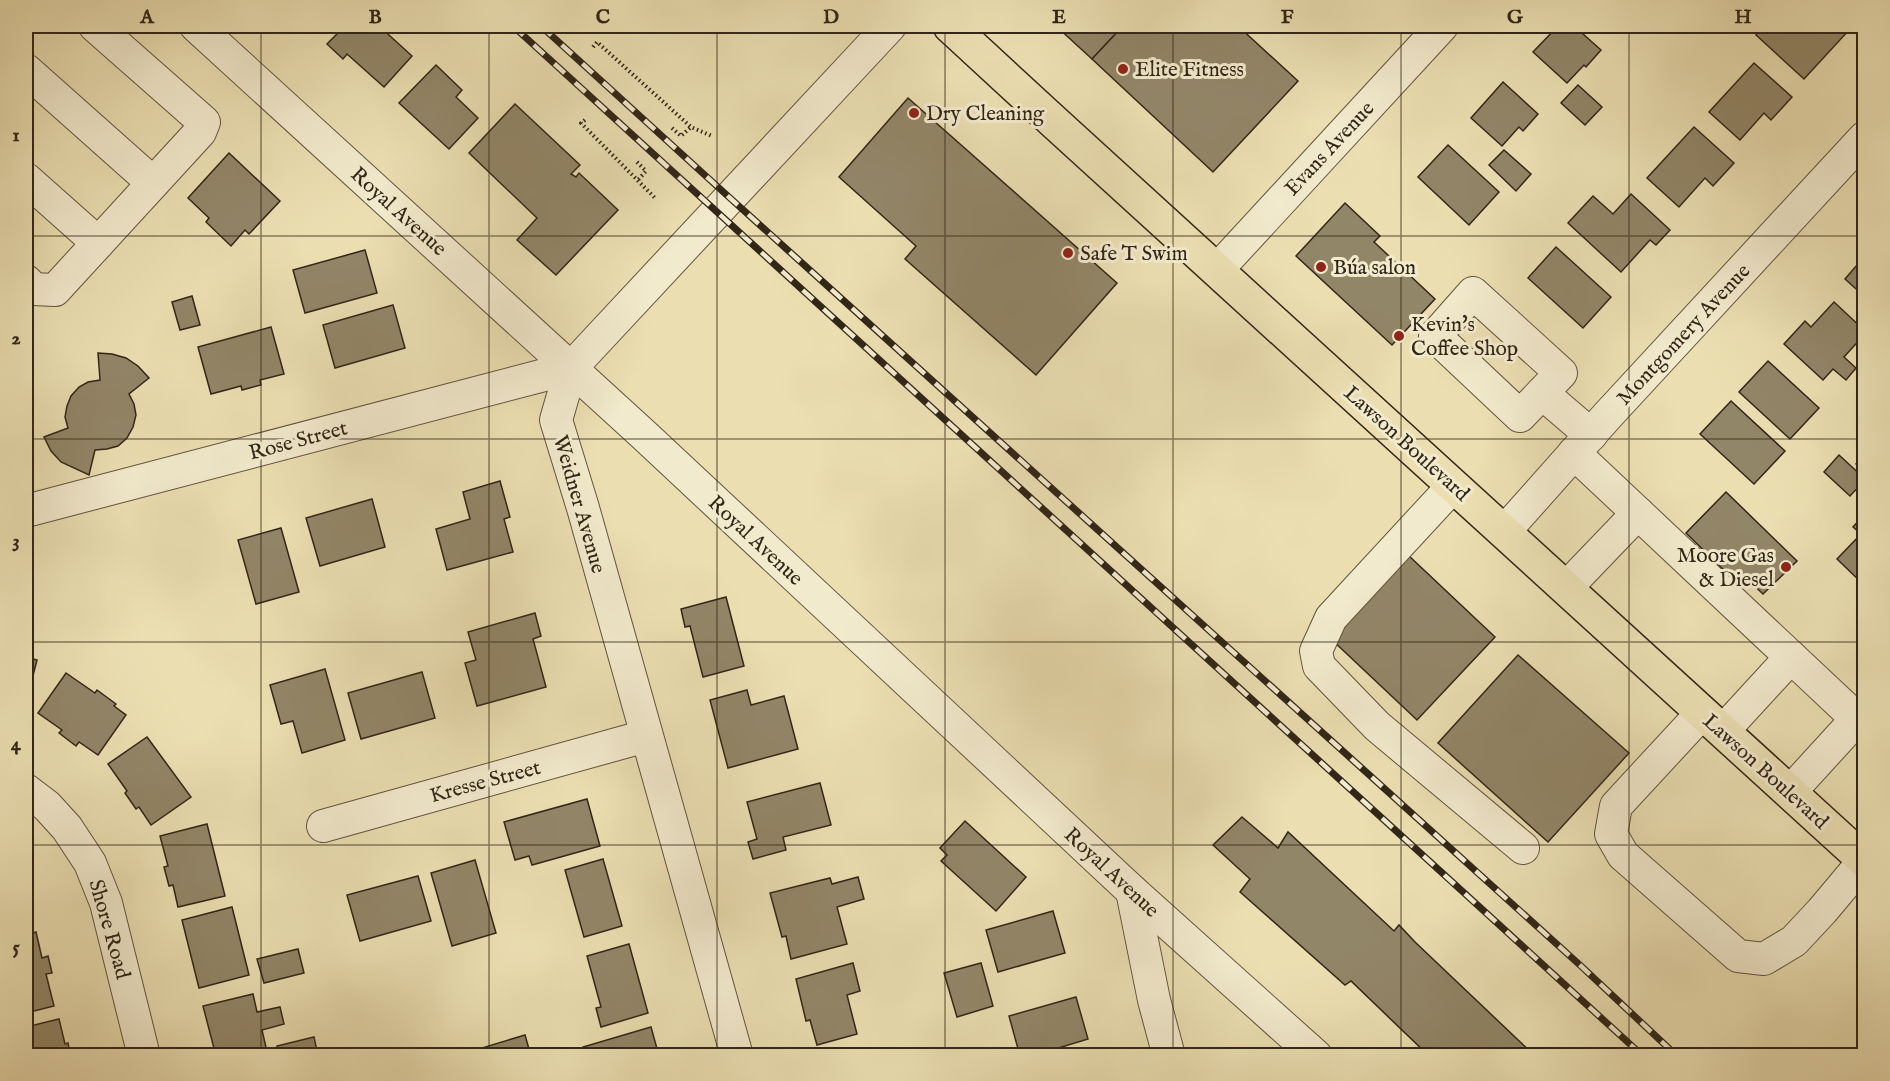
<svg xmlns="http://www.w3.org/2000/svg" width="1890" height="1081" font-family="'IM FELL English',serif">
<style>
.building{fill:#928668;stroke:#312618;stroke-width:1.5}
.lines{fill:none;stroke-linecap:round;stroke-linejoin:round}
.minor-casing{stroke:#60543e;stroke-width:34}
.major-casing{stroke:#312618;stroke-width:36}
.path{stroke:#312618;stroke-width:4;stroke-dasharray:1.5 3;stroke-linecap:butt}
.minor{stroke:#f2eacd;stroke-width:32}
.major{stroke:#ebdfb2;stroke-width:33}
.rail-casing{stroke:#312618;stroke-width:7}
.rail{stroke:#f2eacd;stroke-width:4.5;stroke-dasharray:14;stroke-linecap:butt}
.grid{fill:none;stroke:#312618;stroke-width:1.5;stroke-opacity:0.55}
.poi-dot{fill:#8f2418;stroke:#f2eacd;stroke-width:2}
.labels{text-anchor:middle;stroke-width:6;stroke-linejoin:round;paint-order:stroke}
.poi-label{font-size:21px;fill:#312618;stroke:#f2eacd;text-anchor:start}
.street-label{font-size:21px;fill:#312618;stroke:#f2eacd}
.neatline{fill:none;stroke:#312618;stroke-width:2}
.grid-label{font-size:20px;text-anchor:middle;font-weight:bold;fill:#312618}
</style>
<rect width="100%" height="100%" fill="#ebdfb2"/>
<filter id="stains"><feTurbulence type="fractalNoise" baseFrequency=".00333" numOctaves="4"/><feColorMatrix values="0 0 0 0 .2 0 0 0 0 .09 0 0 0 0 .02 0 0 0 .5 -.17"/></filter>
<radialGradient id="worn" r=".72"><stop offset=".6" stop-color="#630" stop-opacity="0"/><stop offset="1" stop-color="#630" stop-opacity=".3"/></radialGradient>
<g class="building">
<path d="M345,26H379L412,56L384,87L347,54L343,59L327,44Z"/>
<path d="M1056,26H1123L1092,59Z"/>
<path d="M1123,26H1238L1298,81L1213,172L1092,59Z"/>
<path d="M1558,26H1574L1601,50L1586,67L1584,65L1567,83L1533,52Z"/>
<path d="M1764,26H1848L1851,28L1804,79L1756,35Z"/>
<path d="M1754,63L1792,97L1771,120L1764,113L1740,140L1709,112Z"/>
<path d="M436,65L462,90L456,97L478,118L449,149L399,103Z"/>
<path d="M1503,82L1538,114L1523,131L1519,127L1502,146L1471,118Z"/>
<path d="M1578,85L1602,107L1585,125L1561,103Z"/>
<path d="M908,98L1117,283L1036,375L905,259L916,246L839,177Z"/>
<path d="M515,104L580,165L571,174L576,177L579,173L618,210L556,275L517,240L537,218L469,153Z"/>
<path d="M1694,127L1734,163L1713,186L1705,178L1679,207L1647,178Z"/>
<path d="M1448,145L1499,192L1469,225L1418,177Z"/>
<path d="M1504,150L1531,174L1516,191L1489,165Z"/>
<path d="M229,153L280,201L249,234L245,230L231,246L206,222L209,218L188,198Z"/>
<path d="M1631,194L1670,230L1656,245L1650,240L1621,272L1568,223L1593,196L1613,214Z"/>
<path d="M1345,203L1380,236L1374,242L1435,299L1392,345L1296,256Z"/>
<path d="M1556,247L1611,297L1583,328L1528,278Z"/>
<path d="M365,250L377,293L305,313L293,270Z"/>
<path d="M1864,257V296L1845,279Z"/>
<path d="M192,296L200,325L180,330L172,302Z"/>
<path d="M1834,302L1864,330V335L1844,357L1856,368L1846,380L1833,369L1823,380L1784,344L1805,321L1811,327Z"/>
<path d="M393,305L405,348L335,368L323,325Z"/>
<path d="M271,327L284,374L260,380L261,385L242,390L241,386L211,394L198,347Z"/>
<path d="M98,353L112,354L126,358L138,366L149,378L129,394L134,404L136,415L133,427L127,438L118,446L107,449L95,450L89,475L61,462L51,451L44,437L68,428L65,417L67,406L71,396L79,387L88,382L100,380Z"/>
<path d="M1768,361L1819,408L1790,439L1739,392Z"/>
<path d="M1731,401L1785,451L1754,484L1700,434Z"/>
<path d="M1864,454V471L1856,464Z"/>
<path d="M1839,455L1864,478V481L1850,496L1824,472Z"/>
<path d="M500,481L510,517L504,519L513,552L447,570L436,529L470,519L463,492Z"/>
<path d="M1726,492L1797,561L1763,594L1740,572L1733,579L1686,533Z"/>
<path d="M372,499L385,547L320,566L306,518Z"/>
<path d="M1864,515V585L1837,559L1861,534L1853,527Z"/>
<path d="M281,528L299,592L256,604L238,540Z"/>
<path d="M1408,555L1495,637L1417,720L1330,638Z"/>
<path d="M726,597L744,666L703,677L690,626L685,627L681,609Z"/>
<path d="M535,613L541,636L533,639L546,687L477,706L465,663L476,660L468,632Z"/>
<path d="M1518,655L1629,753L1548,842L1438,743Z"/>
<path d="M26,657L37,660L26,703Z"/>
<path d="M325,669L345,740L302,753L293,721L281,724L270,685Z"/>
<path d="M422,672L435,718L361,739L348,693Z"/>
<path d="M66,673L95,693L97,690L116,704L114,706L126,715L98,755L79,742L76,746L59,733L62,730L38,713Z"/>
<path d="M747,690L751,705L784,696L798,749L728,768L710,700Z"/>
<path d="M147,737L191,797L151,825L139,807L136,809L125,793L127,791L108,764Z"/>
<path d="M820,783L831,825L783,837L786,850L753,859L748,842L757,839L747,802Z"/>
<path d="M587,799L600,846L532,865L529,856L515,860L504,822Z"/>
<path d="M1242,817L1278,848L1288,832L1394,931L1399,925L1415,942L1535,1056H1429L1351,981L1345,985L1240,892L1250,879L1213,845Z"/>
<path d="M965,821L1026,877L996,911L941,861L947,855L940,848Z"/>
<path d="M207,824L225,896L178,907L173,885L169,886L164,867L168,866L160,836Z"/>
<path d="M603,859L622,926L584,937L565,870Z"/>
<path d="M475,860L496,933L452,946L431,873Z"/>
<path d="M418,876L431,921L360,941L347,895Z"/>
<path d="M858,877L864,899L837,907L847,944L791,959L786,936L782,937L770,893L830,878L832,884Z"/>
<path d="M232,907L249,975L199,988L182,920Z"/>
<path d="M1053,911L1065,953L998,972L986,930Z"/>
<path d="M36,932L42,958L48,956L52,973L46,974L54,1006L26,1013V935Z"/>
<path d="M629,944L648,1013L601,1027L596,1008L601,1007L587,956Z"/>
<path d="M298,949L304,973L264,983L257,959Z"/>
<path d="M853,963L860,991L847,995L857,1034L817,1045L810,1020L806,1021L796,979Z"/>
<path d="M981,963L993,1006L957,1017L944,973Z"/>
<path d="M253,994L257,1012L280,1007L284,1024L262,1030L268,1056H216L203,1006Z"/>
<path d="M1076,997L1088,1039L1032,1056H1020L1009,1016Z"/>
<path d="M59,1019L65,1044L68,1043L70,1054L65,1056H26V1027Z"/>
<path d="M651,1027L659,1056H585L583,1047Z"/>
<path d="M525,1035L531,1056H459V1055Z"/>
<path d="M314,1037L318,1056H280L277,1046Z"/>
<path d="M1089,1048L1091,1056H1065Z"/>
<path d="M877,1049L879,1056H853Z"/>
</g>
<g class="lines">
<g class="minor-casing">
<g id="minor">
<path d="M196,26L644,435L1132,891L1316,1056"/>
<path d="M26,70L153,183"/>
<path d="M26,179L98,243"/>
<path d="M1217,270L1442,26"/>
<path d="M26,281L34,289L55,290L200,132L204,122L95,26"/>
<path d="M1473,293L1561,373L1520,416L1435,336Z"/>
<path d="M1542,393L1591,435"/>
<path d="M1574,453L1857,719"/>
<path d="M1453,486L1331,618L1316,651L1319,666L1377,726L1523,848"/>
<path d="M26,511L571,368"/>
<path d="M1504,532L1608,415L1864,138"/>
<path d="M1566,588L1638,513"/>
<path d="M1702,713L1616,806L1611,834L1623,855L1738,956L1764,959L1794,941L1822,911L1864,861"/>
<path d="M1723,731L1791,657"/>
<path d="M26,790L47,806L67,828L90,863L106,903L144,1056"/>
<path d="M1790,792L1864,711"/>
<path d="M323,826L646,736"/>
<path d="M1132,891L1154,1000L1169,1056"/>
<path d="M737,1056L583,508L556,420L571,368L890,26"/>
</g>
</g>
<g class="major-casing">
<path id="major" d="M950,26L1053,121L1864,860"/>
</g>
<g class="path">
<path d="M593,47L597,42L691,127L712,136"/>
<path d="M585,120L581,123L655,198"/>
<path d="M672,128L681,136L691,127"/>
<path d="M637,162L646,171L638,180"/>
</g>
<use href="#minor" class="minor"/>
<use href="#major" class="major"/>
<g class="rail-casing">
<g id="rail">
<path d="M513,26L1643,1056"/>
<path d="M541,26L730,198L1581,966L1677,1056"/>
</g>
</g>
<use href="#rail" class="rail"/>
</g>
<path class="grid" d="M261,26V1056M489,26V1056M717,26V1056M945,26V1056M1173,26V1056M1401,26V1056M1629,26V1056M26,236H1864M26,439H1864M26,642H1864M26,845H1864"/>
<g class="poi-dot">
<circle cx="1123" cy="69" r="6"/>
<circle cx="914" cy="113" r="6"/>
<circle cx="1068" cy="253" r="6"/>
<circle cx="1321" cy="267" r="6"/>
<circle cx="1399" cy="336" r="6"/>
<circle cx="1786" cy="567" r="6"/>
</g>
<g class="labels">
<g class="poi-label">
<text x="1135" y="76">Elite Fitness</text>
<text x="926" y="120">Dry Cleaning</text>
<text x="1080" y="260">Safe T Swim</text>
<text x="1333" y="274">Búa salon</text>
<text x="1411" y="331">Kevin's<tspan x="1411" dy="24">Coffee Shop</tspan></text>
<text x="1774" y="562" text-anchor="end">Moore Gas<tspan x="1774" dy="24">&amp; Diesel</tspan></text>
</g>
<g class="street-label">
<text transform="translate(1329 148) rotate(-47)" y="7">Evans Avenue</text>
<text transform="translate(399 211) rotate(42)" y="7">Royal Avenue</text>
<text transform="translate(1683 334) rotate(-47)" y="7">Montgomery Avenue</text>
<text transform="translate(298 440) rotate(-15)" y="7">Rose Street</text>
<text transform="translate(1407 443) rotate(42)" y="7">Lawson Boulevard</text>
<text transform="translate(580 504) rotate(74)" y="7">Weidner Avenue</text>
<text transform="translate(756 540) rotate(43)" y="7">Royal Avenue</text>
<text transform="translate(1766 771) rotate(42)" y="7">Lawson Boulevard</text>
<text transform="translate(485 781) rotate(-15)" y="7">Kresse Street</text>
<text transform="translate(1112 872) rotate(43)" y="7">Royal Avenue</text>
<text transform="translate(110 929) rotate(74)" y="7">Shore Road</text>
</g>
</g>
<rect width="1890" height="1081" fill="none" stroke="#ebdfb2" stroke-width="66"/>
<rect x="33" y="33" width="1824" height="1015" class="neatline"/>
<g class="grid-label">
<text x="147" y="23">A</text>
<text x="375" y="23">B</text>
<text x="603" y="23">C</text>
<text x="831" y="23">D</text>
<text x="1059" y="23">E</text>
<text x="1287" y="23">F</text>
<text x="1515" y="23">G</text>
<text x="1743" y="23">H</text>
<text x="16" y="141">1</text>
<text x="16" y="344">2</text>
<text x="16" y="547">3</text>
<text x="16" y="750">4</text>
<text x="16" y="953">5</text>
</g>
<rect width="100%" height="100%" filter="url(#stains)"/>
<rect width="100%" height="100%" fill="url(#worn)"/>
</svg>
